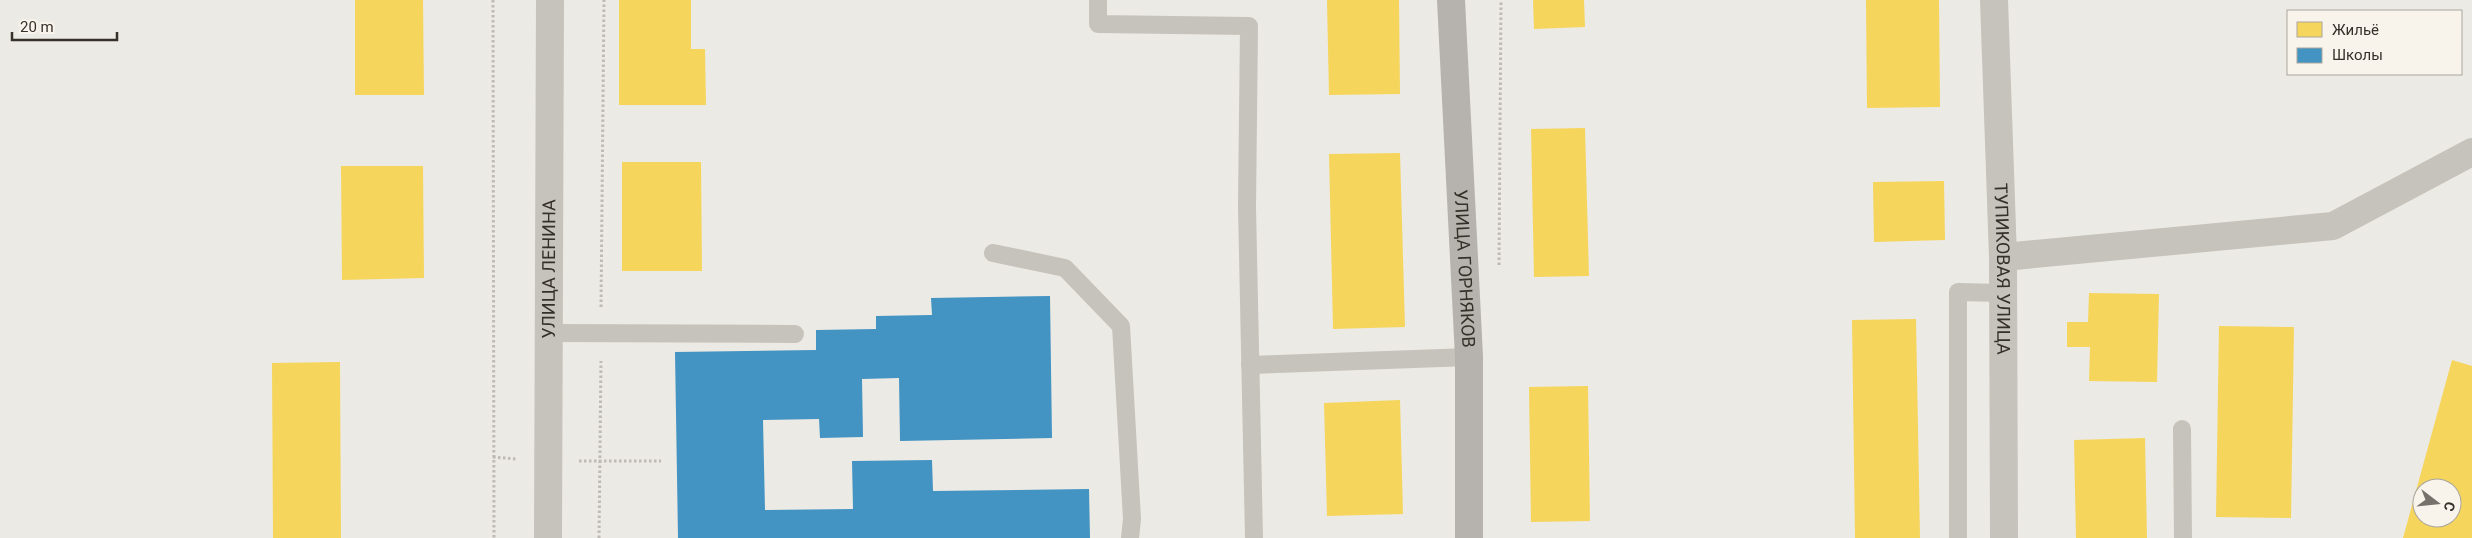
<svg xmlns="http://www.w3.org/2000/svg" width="2472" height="538" font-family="Roboto,sans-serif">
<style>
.homes{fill:#f6d55c;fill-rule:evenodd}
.schools{fill:#4393c3}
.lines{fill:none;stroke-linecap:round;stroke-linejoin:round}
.path{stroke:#bebab5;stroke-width:3;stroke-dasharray:2.5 2.5;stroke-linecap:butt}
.service{stroke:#c6c2bc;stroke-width:18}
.minor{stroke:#c6c2bc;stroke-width:28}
.secondary{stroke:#b6b2ad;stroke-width:28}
.labels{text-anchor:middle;stroke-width:5;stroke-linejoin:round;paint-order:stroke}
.street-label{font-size:18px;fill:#36302a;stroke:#f8f4ec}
</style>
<rect width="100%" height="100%" fill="#eceae4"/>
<g class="homes">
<path d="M355,0H423L424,95H355Z"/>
<path d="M619,0H691V49H705L706,105H619Z"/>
<path d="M1327,0H1399L1400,94L1329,95Z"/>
<path d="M1533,0H1584L1585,27L1534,29Z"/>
<path d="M1866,0H1939L1940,107L1867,108Z"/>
<path d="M1585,128L1589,276L1534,277L1531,129Z"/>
<path d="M1400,153L1405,327L1333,329L1329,154Z"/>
<path d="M622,162H701L702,271H622Z"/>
<path d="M341,166H423L424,278L342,280Z"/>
<path d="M1944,181L1945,240L1874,242L1873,182Z"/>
<path d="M2089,293L2159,294L2157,382L2089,381L2090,347H2067V322H2088Z"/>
<path d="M1916,319L1920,538H1855L1852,320Z"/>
<path d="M2219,326L2294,327L2291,518L2216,517Z"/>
<path d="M2452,360L2472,366V538H2403ZM2422,488H2452V518H2422Z"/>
<path d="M340,362L341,538H273L272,363Z"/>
<path d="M1588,386L1590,521L1531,522L1529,387Z"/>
<path d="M1400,400L1403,514L1327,516L1324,403Z"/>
<path d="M2145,438L2147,538H2076L2074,440Z"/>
</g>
<path class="schools" d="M1050,296L1052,438L900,441L899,378L862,379L863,437L820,438L819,419L763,420L765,510L853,509L852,461L932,460L933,491L1089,489L1090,538H678L675,352L816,350V330L876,329V316L932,315L931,298Z"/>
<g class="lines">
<g class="path">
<path d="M493,0L494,538"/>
<path d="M1499,265L1501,0"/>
<path d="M601,307L604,0"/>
<path d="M493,457L516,459"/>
<path d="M579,461H661"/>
<path d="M599,538L601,361"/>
</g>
<g class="service">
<path d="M1098,0V24L1249,26L1247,207L1254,538"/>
<path d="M993,253L1065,268L1121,326L1132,519L1130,538"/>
<path d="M548,333L795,334"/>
<path d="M1250,365L1469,357"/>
<path d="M2182,429L2183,538"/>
<path d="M1958,538V292L2002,293"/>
</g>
<g class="minor">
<path id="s1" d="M1994,0L2003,257L2004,538"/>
<path d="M2003,257L2333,226L2472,152"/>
<path id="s2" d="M548,538L550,0"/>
</g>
<path class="secondary" id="s3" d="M1451,0L1469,357V538"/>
</g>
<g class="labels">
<g class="street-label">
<text dy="6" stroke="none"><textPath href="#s2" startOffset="269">УЛИЦА ЛЕНИНА</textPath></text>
<text dy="6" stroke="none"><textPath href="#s3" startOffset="269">УЛИЦА ГОРНЯКОВ</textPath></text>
<text dy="6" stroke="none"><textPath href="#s1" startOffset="269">ТУПИКОВАЯ УЛИЦА</textPath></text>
</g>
</g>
<rect x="2287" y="10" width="175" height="65" fill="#f8f4ec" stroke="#aaa69e"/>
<rect x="2297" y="22" width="25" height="15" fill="#f6d55c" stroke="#aaa69e"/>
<text x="2332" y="35" font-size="15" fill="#36302a">Жильё</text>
<rect x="2297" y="48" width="25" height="15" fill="#4393c3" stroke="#aaa69e"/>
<text x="2332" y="60" font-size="15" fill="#36302a">Школы</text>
<g transform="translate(2437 503) rotate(106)"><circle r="24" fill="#f8f4ec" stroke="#aaa69e"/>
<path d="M0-4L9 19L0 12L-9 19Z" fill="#76716b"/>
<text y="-8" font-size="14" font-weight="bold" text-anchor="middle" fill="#36302a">С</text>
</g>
<path d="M12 32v8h105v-8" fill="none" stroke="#36302a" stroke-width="2.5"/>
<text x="20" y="32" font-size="15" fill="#36302a" stroke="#f8f4ec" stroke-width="4" paint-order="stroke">20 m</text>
</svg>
